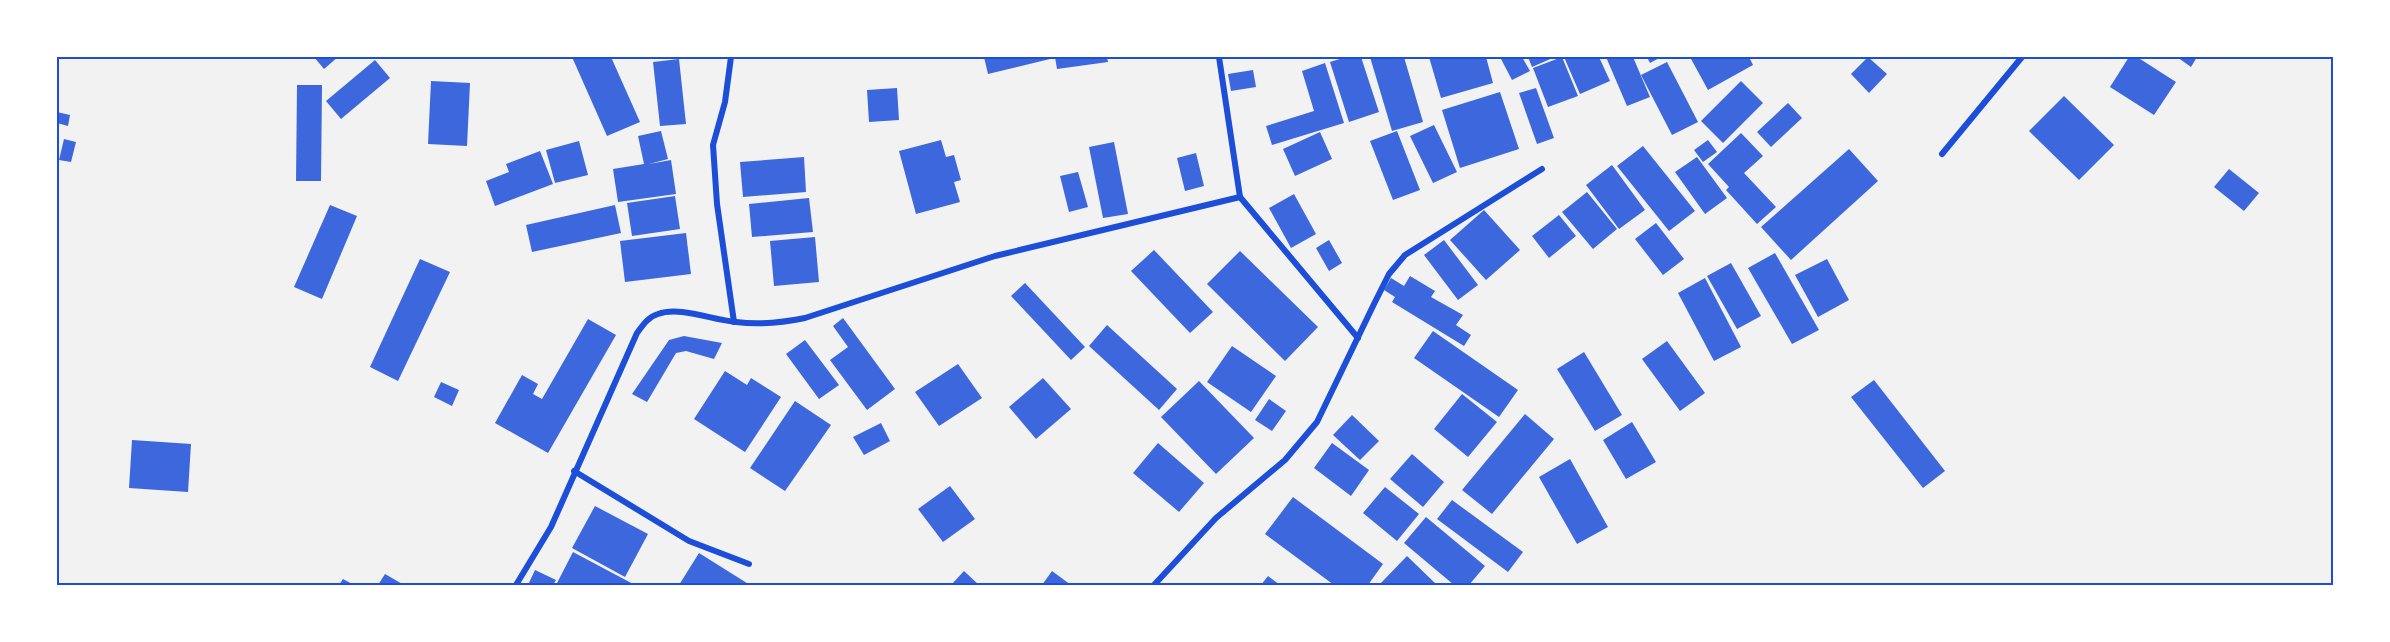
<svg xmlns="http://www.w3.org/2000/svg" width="2390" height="642" font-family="Spectral,serif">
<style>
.building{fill:#3d67dc}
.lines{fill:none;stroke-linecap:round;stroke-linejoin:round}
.minor{stroke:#1d4ed8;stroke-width:6}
.neatline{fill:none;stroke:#1d4ed8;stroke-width:2}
</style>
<rect width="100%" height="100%" fill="#f2f2f2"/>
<g class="building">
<path d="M314,57H338L324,69Z"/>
<path d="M572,57H611L640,122L607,136Z"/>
<path d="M984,57H1049L1050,59L988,74Z"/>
<path d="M1055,57H1107L1108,62L1057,69Z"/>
<path d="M1346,57H1361L1379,112L1349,122L1330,62Z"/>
<path d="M1370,57H1404L1423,122L1392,131Z"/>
<path d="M1429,57H1486L1493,83L1441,98Z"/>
<path d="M1500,57H1522L1530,71L1512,80Z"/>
<path d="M1528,57H1555L1532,67Z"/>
<path d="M1562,57L1578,96L1548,107L1533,68Z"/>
<path d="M1564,57H1599L1610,81L1580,94Z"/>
<path d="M1606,57H1633L1650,97L1627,106Z"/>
<path d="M1647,57H1661L1650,63Z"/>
<path d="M1690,57H1749L1753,65L1708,90Z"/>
<path d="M1868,57L1887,74L1869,93L1851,74Z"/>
<path d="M2129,57H2137L2176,82L2154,115L2110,87Z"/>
<path d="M2177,57H2197L2191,67Z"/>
<path d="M679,59L686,124L660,126L653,62Z"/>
<path d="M375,60L390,78L341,119L326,101Z"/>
<path d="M1667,62L1698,122L1672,135L1641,75Z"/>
<path d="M1325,63L1344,123L1272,145L1266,126L1314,111L1302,71Z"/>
<path d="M1253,70L1256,87L1231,91L1228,74Z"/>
<path d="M431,81L470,83L467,146L428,144Z"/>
<path d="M1741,81L1763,103L1723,143L1701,121Z"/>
<path d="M297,85H322L321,181H296Z"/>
<path d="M897,88L899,120L869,122L867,90Z"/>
<path d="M1536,88L1554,138L1537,144L1519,93Z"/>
<path d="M1500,92L1519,149L1460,168L1442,110Z"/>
<path d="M2064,96L2114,145L2079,180L2029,131Z"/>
<path d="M1788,103L1802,118L1771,147L1757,132Z"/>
<path d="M57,112L70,115L68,126L57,123Z"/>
<path d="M1434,125L1457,172L1433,183L1410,136Z"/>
<path d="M661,131L668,159L649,164L671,160L676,194L618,202L613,169L644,164L638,136Z"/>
<path d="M1397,131L1420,190L1393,200L1370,141Z"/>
<path d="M1320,132L1332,159L1295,176L1283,149Z"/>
<path d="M1741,133L1763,156L1744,173L1776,207L1757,224L1726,190L1729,187L1708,164Z"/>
<path d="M64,139L76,142L71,162L59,160Z"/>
<path d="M941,140L946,157L954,155L961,180L954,182L960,202L916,214L899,151Z"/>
<path d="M1708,140L1717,152L1703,162L1694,150Z"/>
<path d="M579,141L588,175L555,183L546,150Z"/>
<path d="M1114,142L1128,214L1103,218L1089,147Z"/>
<path d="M1643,146L1695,211L1669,231L1617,166Z"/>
<path d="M1849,149L1878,181L1791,260L1761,227Z"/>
<path d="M540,151L553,184L495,206L486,181L509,172L506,164Z"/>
<path d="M1196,153L1204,186L1185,191L1177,158Z"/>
<path d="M804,157L806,192L743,197L740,162Z"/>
<path d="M1697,157L1727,198L1705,214L1675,172Z"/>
<path d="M1612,165L1645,210L1619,229L1586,185Z"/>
<path d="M2229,169L2259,193L2244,211L2214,187Z"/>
<path d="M1078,172L1088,207L1069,212L1060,176Z"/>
<path d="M1587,192L1617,229L1593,249L1562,212Z"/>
<path d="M1294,194L1316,234L1291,248L1269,208Z"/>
<path d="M675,196L680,229L632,236L627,203Z"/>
<path d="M809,198L813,232L752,237L749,204Z"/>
<path d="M330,205L357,216L322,299L294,287Z"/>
<path d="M615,205L621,233L532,252L526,225Z"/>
<path d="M1484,210L1520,250L1486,280L1450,240Z"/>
<path d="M1559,215L1576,236L1549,258L1532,236Z"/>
<path d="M1656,223L1684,259L1663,275L1635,239Z"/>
<path d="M686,233L691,274L625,282L620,241Z"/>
<path d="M815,237L819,282L774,286L770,241Z"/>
<path d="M1329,240L1342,263L1329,271L1316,248Z"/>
<path d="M1444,240L1478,285L1458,300L1424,255Z"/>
<path d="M1154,250L1213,312L1190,333L1131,271Z"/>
<path d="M1240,251L1318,327L1285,361L1207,284Z"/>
<path d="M1775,253L1819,330L1792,344L1748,268Z"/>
<path d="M420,259L450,272L398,381L370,367Z"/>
<path d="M1827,259L1849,300L1818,317L1795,275Z"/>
<path d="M1731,263L1761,316L1737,329L1707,276Z"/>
<path d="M1410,276L1435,291L1431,297L1463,315L1456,325L1471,335L1464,346L1392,302L1395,297L1384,290L1391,278L1404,286Z"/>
<path d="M1705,278L1741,347L1714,361L1678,293Z"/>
<path d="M1025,283L1085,347L1071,360L1011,296Z"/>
<path d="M843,318L895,389L867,410L830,360L848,347L833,326Z"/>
<path d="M588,319L616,335L548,453L495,423L522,375L538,384L533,394L542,399Z"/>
<path d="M1107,325L1177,389L1159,410L1089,346Z"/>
<path d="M1433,331L1518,390L1499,417L1414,358Z"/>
<path d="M684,336L722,343L714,359L686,351L676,353L647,402L632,394L669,340Z"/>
<path d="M805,340L839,385L819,399L786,354Z"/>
<path d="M1667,341L1705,393L1680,411L1642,359Z"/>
<path d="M1232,346L1276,376L1251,412L1207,382Z"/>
<path d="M1584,352L1622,415L1595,431L1557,369Z"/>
<path d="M958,364L982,398L939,426L915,392Z"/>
<path d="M725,371L747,385L751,378L781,397L745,452L694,419Z"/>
<path d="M1043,378L1071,409L1036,439L1009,407Z"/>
<path d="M1874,380L1945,471L1923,488L1851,397Z"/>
<path d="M1199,381L1254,438L1216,474L1161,417Z"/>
<path d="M441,382L459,390L452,406L434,397Z"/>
<path d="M1462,394L1497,422L1468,457L1434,429Z"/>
<path d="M1269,399L1286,411L1272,431L1255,420Z"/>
<path d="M795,401L831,425L785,491L750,468Z"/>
<path d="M1525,414L1554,439L1492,514L1462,490Z"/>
<path d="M1352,415L1379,441L1360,460L1333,435Z"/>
<path d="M1632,422L1656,462L1626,479L1603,440Z"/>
<path d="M881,423L890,441L864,455L853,437Z"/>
<path d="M132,440L191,444L188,492L129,488Z"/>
<path d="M1158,443L1204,483L1179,512L1133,473Z"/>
<path d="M1332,443L1369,470L1351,496L1314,468Z"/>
<path d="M1412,454L1444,482L1423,507L1390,479Z"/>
<path d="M1570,459L1608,527L1577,544L1539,477Z"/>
<path d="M950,486L975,519L943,542L918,509Z"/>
<path d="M1385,487L1419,514L1397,541L1363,513Z"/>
<path d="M1293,497L1383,564L1368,585H1334L1265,534Z"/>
<path d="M1452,500L1523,552L1508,572L1437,519Z"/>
<path d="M595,506L648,534L625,577L572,548Z"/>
<path d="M1426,517L1485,566L1469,585H1454L1404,543Z"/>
<path d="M573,552L635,585H556Z"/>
<path d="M699,553L750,585H679Z"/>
<path d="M1407,556L1437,585H1379Z"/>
<path d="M535,570L556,580L553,585H528Z"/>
<path d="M964,571L979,585H951Z"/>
<path d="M1052,571L1071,585H1042Z"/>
<path d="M385,574L404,585H378Z"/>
<path d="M1268,576L1280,585H1261Z"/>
<path d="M343,579L354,585H339Z"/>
</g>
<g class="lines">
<g class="minor">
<path d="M731,57L725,102L713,145L717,204L734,322"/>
<path d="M1219,57L1240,197L1358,338"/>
<path d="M1942,154L2022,57"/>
<path d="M574,471L689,541L749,564"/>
<path d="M516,585L551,527L637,333C643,325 648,317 658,314C680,306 712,320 736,322C760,325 781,323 805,318L995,256L1240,197"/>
<path d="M1154,585L1216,518L1285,460L1317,422L1374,304L1389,274L1405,255L1542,169"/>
</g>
</g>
<rect width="2390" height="642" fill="none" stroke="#ffffff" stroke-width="117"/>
<rect x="58" y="58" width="2274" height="526" class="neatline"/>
</svg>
